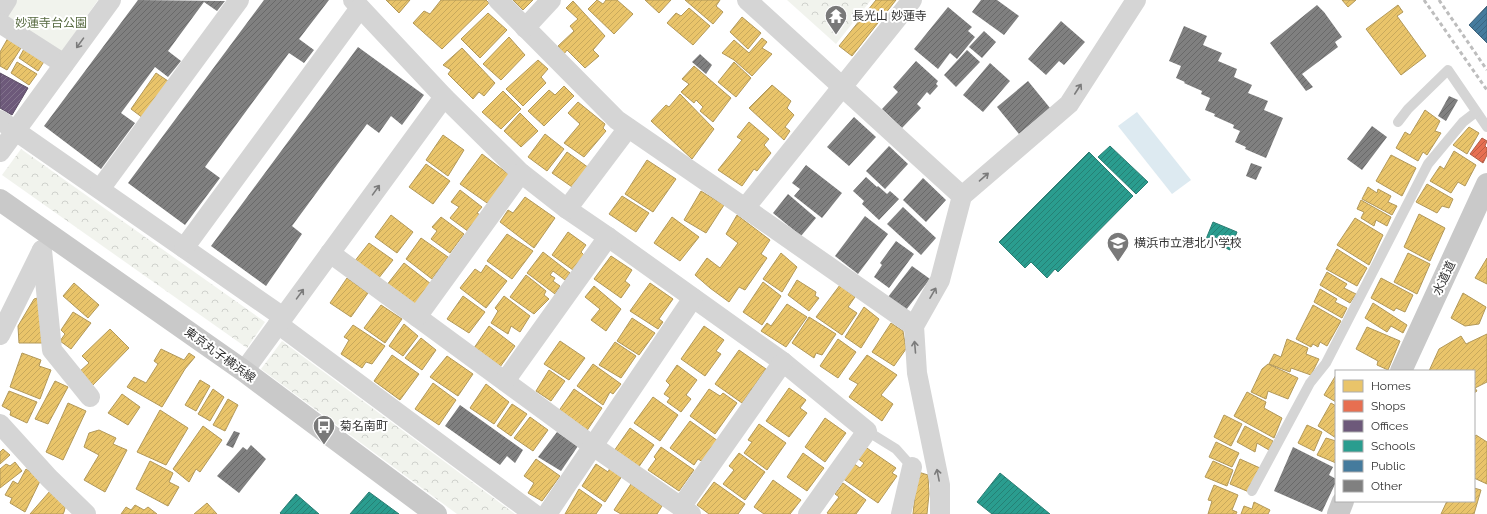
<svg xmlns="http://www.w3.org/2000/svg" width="1487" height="514" font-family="Raleway,'Noto Sans JP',sans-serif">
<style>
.green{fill:#f1f3ed}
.forest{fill:url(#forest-crowns)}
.water{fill:#ddeaf1}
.homes{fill:url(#homes-hatch);stroke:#b29859}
.shops{fill:url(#shops-hatch);stroke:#b05c47}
.offices{fill:url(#offices-hatch);stroke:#5b4d64}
.schools{fill:url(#schools-hatch);stroke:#2c7d73}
.public{fill:url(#public-hatch);stroke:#3f657d}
.building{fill:url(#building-hatch)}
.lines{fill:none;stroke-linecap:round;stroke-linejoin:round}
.service{stroke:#d5d5d5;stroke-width:10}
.minor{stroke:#d5d5d5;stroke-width:20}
.primary{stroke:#c9c9c9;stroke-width:22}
.rail{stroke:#bdbdbd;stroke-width:3;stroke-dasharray:4 3;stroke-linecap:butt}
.oneway{stroke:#7b7b7b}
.labels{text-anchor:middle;stroke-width:4;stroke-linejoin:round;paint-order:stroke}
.poi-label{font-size:12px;fill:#313131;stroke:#fff;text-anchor:start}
.park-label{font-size:12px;fill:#576a41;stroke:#fff}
.street-label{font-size:12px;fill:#313131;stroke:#fff}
</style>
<defs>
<pattern id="forest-crowns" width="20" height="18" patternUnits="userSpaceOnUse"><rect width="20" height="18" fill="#f1f3ed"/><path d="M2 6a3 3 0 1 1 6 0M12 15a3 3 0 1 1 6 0" fill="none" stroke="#cfd1cc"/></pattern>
<pattern id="homes-hatch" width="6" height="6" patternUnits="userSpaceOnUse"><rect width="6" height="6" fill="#e9c46a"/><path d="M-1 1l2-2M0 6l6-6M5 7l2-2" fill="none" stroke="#c8a95c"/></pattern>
<pattern id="shops-hatch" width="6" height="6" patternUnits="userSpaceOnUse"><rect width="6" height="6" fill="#e76f51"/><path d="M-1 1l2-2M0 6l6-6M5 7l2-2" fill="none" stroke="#bc5c44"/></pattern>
<pattern id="offices-hatch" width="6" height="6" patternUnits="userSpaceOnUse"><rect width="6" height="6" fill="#6d597a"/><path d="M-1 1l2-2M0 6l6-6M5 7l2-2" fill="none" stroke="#82738c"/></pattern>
<pattern id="schools-hatch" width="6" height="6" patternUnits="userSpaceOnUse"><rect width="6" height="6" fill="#2a9d8f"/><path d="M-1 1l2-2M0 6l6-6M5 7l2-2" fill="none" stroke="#258175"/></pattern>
<pattern id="public-hatch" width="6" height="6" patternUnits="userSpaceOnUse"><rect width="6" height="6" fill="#457b9d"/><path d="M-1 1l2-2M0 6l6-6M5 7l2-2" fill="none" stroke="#3a6581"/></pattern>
<pattern id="building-hatch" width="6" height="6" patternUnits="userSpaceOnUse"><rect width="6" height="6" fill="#808080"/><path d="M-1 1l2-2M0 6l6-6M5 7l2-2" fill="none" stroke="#696969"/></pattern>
</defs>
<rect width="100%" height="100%" fill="#fff"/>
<path class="green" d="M13,0H98L59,56L1,19Z"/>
<g class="forest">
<path d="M787,0H871L836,44Z"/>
<path d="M21,149L265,322L247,348L2,175Z"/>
<path d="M282,341L515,514H457L261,369Z"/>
</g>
<path class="water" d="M1137,112L1191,180L1172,194L1118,126Z"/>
<g class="homes">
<path d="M386,0H410L399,13Z"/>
<path d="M441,0H486L489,3L442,49L413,23L424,11L430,14Z"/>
<path d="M513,0H533L523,10Z"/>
<path d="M597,0L603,4L606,0H617L633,14L614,34L588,9Z"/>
<path d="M645,0H671L659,13Z"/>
<path d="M685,0H720L716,6L723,12L713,24Z"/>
<path d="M876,0H896L852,56L839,46Z"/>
<path d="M1342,0H1356L1348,7Z"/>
<path d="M573,1L605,36L593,50L599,56L585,68L567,50L564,54L558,46L574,31L570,26L578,19L566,8Z"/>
<path d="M1398,5L1403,12L1397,16L1426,56L1401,75L1366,29Z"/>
<path d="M689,8L710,26L693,45L667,23L676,13L681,16Z"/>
<path d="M488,13L507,30L480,58L461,39Z"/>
<path d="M742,17L761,33L748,49L730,32Z"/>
<path d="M509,37L525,55L501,80L483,64Z"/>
<path d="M8,38L21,48L7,70L0,66V52Z"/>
<path d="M762,38L767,42L762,48L772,54L752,76L734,60L722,53L734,40L749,53Z"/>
<path d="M25,47L45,60L38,71L19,58Z"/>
<path d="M462,48L495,83L484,96L479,92L473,99L448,74L451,70L443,65Z"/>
<path d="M538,60L548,69L541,77L546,83L523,106L506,89Z"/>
<path d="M17,62L37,74L29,85L11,73Z"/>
<path d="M734,62L751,78L736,97L718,82Z"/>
<path d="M694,66L731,98L713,122L700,111L703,107L696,100L694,103L681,92L689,84L682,79Z"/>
<path d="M156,73L171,83L143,118L131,109Z"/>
<path d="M772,85L791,101L787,108L794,115L785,127L790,131L784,140L749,108Z"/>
<path d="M564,86L574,96L544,126L528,111L549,90L555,95Z"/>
<path d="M503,91L521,109L501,129L482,112Z"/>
<path d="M680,94L714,129L692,159L651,121L666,105L669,107Z"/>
<path d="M578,102L605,124L603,128L606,131L584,157L564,143L580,124L568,113Z"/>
<path d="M1425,110L1440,121L1435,131L1441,133L1427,155L1423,152L1418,161L1396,148L1405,132L1410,135Z"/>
<path d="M520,113L538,131L521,147L504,131Z"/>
<path d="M749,122L769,139L764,145L771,153L757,171L754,169L742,186L718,170L742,140L737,137Z"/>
<path d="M1469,127L1479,133L1467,154L1453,145Z"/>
<path d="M545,134L564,149L547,171L528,157Z"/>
<path d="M443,135L464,150L448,176L426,160Z"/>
<path d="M1454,151L1476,165L1465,186L1458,182L1451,193L1430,181L1440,166L1444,169Z"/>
<path d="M567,152L589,168L575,189L552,173Z"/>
<path d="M482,154L511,176L490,205L460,184Z"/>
<path d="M1391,155L1416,168L1402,196L1376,181Z"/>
<path d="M647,160L676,179L653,212L625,194Z"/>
<path d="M426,164L450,181L433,204L409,187Z"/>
<path d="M1427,184L1453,199L1449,208L1442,206L1437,213L1416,202Z"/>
<path d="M1368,187L1377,193L1378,189L1391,196L1388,202L1397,206L1392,215L1362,199Z"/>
<path d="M460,190L482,207L477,213L482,216L469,232L450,218L459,207L451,202Z"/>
<path d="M701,191L724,205L706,233L684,220Z"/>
<path d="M622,196L649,213L636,232L609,214Z"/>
<path d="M525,197L555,218L534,248L500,222L508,210L513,213Z"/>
<path d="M1361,200L1391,217L1387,226L1376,220L1374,226L1361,218L1364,212L1357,209Z"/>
<path d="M1419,214L1445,228L1430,261L1404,247Z"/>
<path d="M391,215L413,232L397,253L375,237Z"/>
<path d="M737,215L770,240L761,254L767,258L745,290L739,287L729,302L710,288L695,275L707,258L720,268L738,243L726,234Z"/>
<path d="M441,217L464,234L450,253L431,239L437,231L432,227Z"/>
<path d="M672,217L699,237L680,261L654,243Z"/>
<path d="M1355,218L1383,235L1369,265L1337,245Z"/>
<path d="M568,232L586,245L581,252L584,255L573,270L552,255Z"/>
<path d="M507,234L533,251L512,279L487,261Z"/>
<path d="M421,238L448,257L432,279L406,259Z"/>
<path d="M369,243L393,260L378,279L354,262Z"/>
<path d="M1337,249L1367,268L1357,286L1326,269Z"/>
<path d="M543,252L570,273L565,280L553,271L550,275L555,278L553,281L560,286L555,294L527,273Z"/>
<path d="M781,253L797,267L782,292L763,279Z"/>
<path d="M1408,253L1430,264L1417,294L1394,282Z"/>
<path d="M611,256L632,270L625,281L630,285L621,298L594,279Z"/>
<path d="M1487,258V284L1475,278Z"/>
<path d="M404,263L431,284L415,307L386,286Z"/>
<path d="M486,265L507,281L486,308L460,288L475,269L481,273Z"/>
<path d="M1327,272L1347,284L1344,288L1356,294L1350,303L1320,285Z"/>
<path d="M526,275L546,291L544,295L549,299L534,314L510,297Z"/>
<path d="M347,278L368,293L351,317L330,303Z"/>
<path d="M1381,278L1413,295L1405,312L1396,308L1394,311L1371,298Z"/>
<path d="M797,280L816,292L815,296L819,298L809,311L788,295Z"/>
<path d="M763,282L781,296L762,325L743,312Z"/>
<path d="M74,283L99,305L88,318L63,296Z"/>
<path d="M650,283L673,299L659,319L663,322L658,329L630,311Z"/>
<path d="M840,285L855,297L848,307L857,313L842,335L816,317Z"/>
<path d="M594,286L621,309L606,331L591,320L600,309L585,297Z"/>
<path d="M1320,289L1337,299L1335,302L1347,308L1342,318L1314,302Z"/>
<path d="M1463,293L1486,307L1479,324L1465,326L1451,318Z"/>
<path d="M463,296L485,312L469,333L447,319Z"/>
<path d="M504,296L530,316L520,332L511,326L508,334L491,323L498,311L495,308Z"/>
<path d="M41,297L45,343H19L18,326L34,299Z"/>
<path d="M1373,303L1407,325L1403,333L1391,326L1387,332L1365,318Z"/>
<path d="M787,304L807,317L786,347L761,331L767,323L771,326Z"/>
<path d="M381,305L402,319L385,343L364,328Z"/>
<path d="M1313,305L1341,321L1327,346L1320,342L1318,347L1313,344L1311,347L1296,339Z"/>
<path d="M864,307L879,319L861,348L845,337Z"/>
<path d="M73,312L91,323L71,349L60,341L65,334L61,330Z"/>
<path d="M809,317L836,334L822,355L816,353L814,358L792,343Z"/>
<path d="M632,318L655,333L639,355L617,341Z"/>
<path d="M891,323L903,331L906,349L894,366L872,352Z"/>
<path d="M404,324L418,336L403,356L389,346Z"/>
<path d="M353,325L385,346L372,364L366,362L362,368L341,354L349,340L344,337Z"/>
<path d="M489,326L515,346L500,367L474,348Z"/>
<path d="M704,326L724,340L716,351L721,354L705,376L681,359Z"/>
<path d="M1367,327L1400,341L1388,370L1377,365L1378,361L1356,349Z"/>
<path d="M110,329L129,348L92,386L79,372L89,363L82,356Z"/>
<path d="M1487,334V382L1475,388L1477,391L1474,393V371H1429L1439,349L1461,336L1466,344Z"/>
<path d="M421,338L436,350L422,370L405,358Z"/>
<path d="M838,339L856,352L838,378L820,366Z"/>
<path d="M1287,339L1308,348L1306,354L1319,359L1311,375L1291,368L1290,372L1269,364L1274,354L1281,357Z"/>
<path d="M560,341L585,358L569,380L544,364Z"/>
<path d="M615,342L636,356L621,378L599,365Z"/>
<path d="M161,349L184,360L189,353L195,357L185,369L162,407L127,387L134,377L146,383L158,364L154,361Z"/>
<path d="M739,350L766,369L742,403L715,384Z"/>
<path d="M22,353L41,360L39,366L51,370L40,399L10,387Z"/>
<path d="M392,355L419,374L400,400L374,381Z"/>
<path d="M867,355L897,375L881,395L893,404L882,421L849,397L858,384L849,379Z"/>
<path d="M447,356L473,374L458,396L430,377Z"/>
<path d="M593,364L621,384L613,394L610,392L603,405L577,386Z"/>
<path d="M1268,364L1298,378L1288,399L1268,391L1266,399L1251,392L1262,369Z"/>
<path d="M677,365L697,380L686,395L691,399L681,412L667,402L670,398L664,394L670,385L666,381Z"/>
<path d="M549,370L565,381L551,401L536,391Z"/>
<path d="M1336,375V402L1324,395Z"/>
<path d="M200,380L210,386L196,411L185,405Z"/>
<path d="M55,381L68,387L48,424L35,419Z"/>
<path d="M433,383L456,400L439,425L415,409Z"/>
<path d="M486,384L509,402L494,424L470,408Z"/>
<path d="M789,388L806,400L800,408L807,413L789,437L766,421Z"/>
<path d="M213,389L224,397L210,421L198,414Z"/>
<path d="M574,389L602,408L586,432L558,412Z"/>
<path d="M709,389L720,396L723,393L737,403L715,434L690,416Z"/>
<path d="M9,391L37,402L27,423L10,415L11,411L2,406Z"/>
<path d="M1247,392L1266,402L1264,408L1282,418L1274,438L1234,416Z"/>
<path d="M122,394L140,407L128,425L108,413Z"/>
<path d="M653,397L678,415L660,441L634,423Z"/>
<path d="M228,399L238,405L225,431L213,425Z"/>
<path d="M68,403L86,411L63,460L46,452Z"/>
<path d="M1331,403L1336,406V438L1318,426Z"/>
<path d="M512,404L527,414L511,436L497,426Z"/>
<path d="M160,410L188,428L166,465L137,452Z"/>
<path d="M1224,415L1242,424L1231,446L1214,437Z"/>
<path d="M530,417L548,430L533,451L514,438Z"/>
<path d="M825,418L846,433L825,462L805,447Z"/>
<path d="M690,421L718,441L703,462L698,459L694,465L670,448Z"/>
<path d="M759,424L786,443L767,470L744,453L752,442L748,440Z"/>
<path d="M1307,425L1322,432L1314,451L1298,443Z"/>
<path d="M203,426L222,440L200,472L196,469L189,482L173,469Z"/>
<path d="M1245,426L1273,441L1269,450L1257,443L1255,452L1237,442Z"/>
<path d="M630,428L654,445L638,468L614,451Z"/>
<path d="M99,430L116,438L113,444L127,450L105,492L84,480L99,455L84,447L89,433Z"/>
<path d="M1476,435L1487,442V484L1474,478V438Z"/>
<path d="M1326,438L1336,441V463L1317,455Z"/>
<path d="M1216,442L1239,453L1232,467L1209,457Z"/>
<path d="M861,444L896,468L892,473L897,476L878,503L842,478L853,463L860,468L864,463L853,455Z"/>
<path d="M661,447L694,470L679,491L648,470L656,459L654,457Z"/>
<path d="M3,449L10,455L0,464V452Z"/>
<path d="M739,453L765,472L745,500L723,484L734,470L729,466Z"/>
<path d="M803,453L824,468L807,491L787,477Z"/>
<path d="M536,459L560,476L542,501L528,493L534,483L524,476Z"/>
<path d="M1240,459L1260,468L1249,492L1230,484Z"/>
<path d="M150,461L173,473L169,482L179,487L168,506L136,489Z"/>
<path d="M1213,461L1233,470L1227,486L1205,477Z"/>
<path d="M15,462L22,471L0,488V469L6,464L10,466Z"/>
<path d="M596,464L608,472L610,468L622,476L605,502L582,486Z"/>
<path d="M26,469L41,479L25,512L10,503L12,498L5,495L13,481L18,484Z"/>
<path d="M915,471L928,475L929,494L927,514H913L915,496Z"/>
<path d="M773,480L801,500L790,514H764L754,507Z"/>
<path d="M714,482L745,504L738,514H709L697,505Z"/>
<path d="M843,483L866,500L856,514H829L827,513L839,497L835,494Z"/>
<path d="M631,484L662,506L657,514H621L614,510Z"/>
<path d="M1214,485L1238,495L1232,510L1237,512L1236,514H1208L1212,501L1208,500Z"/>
<path d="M1474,488L1481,490L1474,514H1441L1447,501H1474Z"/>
<path d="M579,489L602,505L596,514H565Z"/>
<path d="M50,491L66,504L64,512L63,514H30Z"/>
<path d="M1254,502L1270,510L1268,514H1241L1244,506L1252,509Z"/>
<path d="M207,503L217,514H194Z"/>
<path d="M135,505L144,510L148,507L157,514H121L126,507L131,510Z"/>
</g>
<path class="shops" d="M1482,138L1487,141L1485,146L1487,148V155L1483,163L1470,154Z"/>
<path class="offices" d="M0,73L28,88L12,115L0,108Z"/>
<g class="schools">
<path d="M1110,146L1148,182L1136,194L1098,157Z"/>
<path d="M1089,152L1133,196L1058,272L1055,269L1047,278L1031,262L1025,268L999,242Z"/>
<path d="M1213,222L1237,232L1230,250L1206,239Z"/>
<path d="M1000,473L1050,514H992L977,502Z"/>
<path d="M369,492L399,514H350Z"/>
<path d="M296,494L319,514H281L280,513Z"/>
</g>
<path class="public" d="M1487,6V43L1469,25Z"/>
<g class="building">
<path d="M138,0L225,1L217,11L204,2L168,51L181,61L168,77L155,67L121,113L135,123L101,169L44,126Z"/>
<path d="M264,0H329L299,39L314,50L304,63L289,53L205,167L220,178L185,225L128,183Z"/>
<path d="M981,0H997L1019,16L1004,35L972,12Z"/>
<path d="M1317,5L1324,12L1342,37L1335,42L1338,47L1302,74L1313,87L1306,91L1270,43Z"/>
<path d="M948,7L972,27L968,31L975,37L957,59L950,53L938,69L914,49Z"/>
<path d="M1061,21L1085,42L1064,65L1059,61L1046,75L1028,59Z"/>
<path d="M1184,26L1207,36L1203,45L1222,53L1218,61L1237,69L1234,77L1252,85L1248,93L1268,101L1264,110L1283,118L1266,158L1245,149L1246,147L1235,142L1240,131L1233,128L1234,125L1214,116L1215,114L1205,110L1210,98L1201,94L1202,91L1184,83L1185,82L1176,78L1181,66L1169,61Z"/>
<path d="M984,31L996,42L982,58L969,47Z"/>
<path d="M358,47L424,95L402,125L391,116L379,133L367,124L292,226L302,234L266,286L211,246Z"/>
<path d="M967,50L980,62L956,87L944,75Z"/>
<path d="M700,54L712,65L706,74L692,62Z"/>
<path d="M916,61L938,81L936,84L938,86L930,95L927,92L917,104L921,108L902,128L882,109L898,92L893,87Z"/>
<path d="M990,63L1010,81L983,112L963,95Z"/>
<path d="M1028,81L1050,108L1019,134L997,107Z"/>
<path d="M1449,96L1458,100L1446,121L1438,116Z"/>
<path d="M854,117L876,137L849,166L827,147Z"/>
<path d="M1372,126L1387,137L1362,170L1347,159Z"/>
<path d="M889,146L908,164L885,189L866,171Z"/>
<path d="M1251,163L1262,167L1256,180L1246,176Z"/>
<path d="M806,165L842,193L822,218L794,196L800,189L792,183Z"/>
<path d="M866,177L877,187L878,186L887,194L890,191L899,199L879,220L862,204L864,201L853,191Z"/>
<path d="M923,178L946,200L926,222L903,200Z"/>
<path d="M788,194L816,218L801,236L773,213Z"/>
<path d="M903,207L936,238L921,255L887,224Z"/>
<path d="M865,216L888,234L858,274L835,256Z"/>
<path d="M896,241L914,254L889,288L874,277L882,265L880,263Z"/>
<path d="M912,266L930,279L906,310L888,297Z"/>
<path d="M460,405L523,450L515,463L507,456L500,465L445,426Z"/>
<path d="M234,431L240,433L233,448L226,445Z"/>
<path d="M557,432L578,446L561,471L538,457Z"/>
<path d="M251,445L266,459L239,493L217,476L243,447L247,450Z"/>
<path d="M1293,447L1333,467L1329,475L1336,479V482L1322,512L1274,491Z"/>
</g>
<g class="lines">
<g class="service">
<path d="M1398,122L1408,109L1448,70L1487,127"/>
<path d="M867,431L896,449L912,467"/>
<path d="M1252,491L1310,383L1326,363L1428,164L1463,122L1476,112"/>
</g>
<g class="minor">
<path d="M353,0L444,97L521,173L567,209L608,237L783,362L867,431L808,514"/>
<path d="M498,0L617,120L745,208"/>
<path d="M747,0L962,196"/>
<path d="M912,0L745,208L914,326"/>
<path d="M0,11L7,0"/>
<path d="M0,23L64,64"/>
<path d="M525,28L551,0"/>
<path d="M0,120L283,317"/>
<path d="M0,152L111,0"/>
<path d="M100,189L239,0"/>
<path d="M567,209L628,128"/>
<path d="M184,248L360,8"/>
<path d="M42,250L52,350L90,397"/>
<path d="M330,253L593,446L691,514"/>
<path d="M417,317L521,173"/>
<path d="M278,324L534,514"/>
<path d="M0,335L42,250"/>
<path d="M244,371L444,97"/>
<path d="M505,381L608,237"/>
<path d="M0,424L49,478L86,514"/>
<path d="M681,507L783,362"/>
<path d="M547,514L693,298"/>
<path d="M901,514L912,467"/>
<path d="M940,514V485L917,373L914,326L940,280L962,196L1069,104L1136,0"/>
</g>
<g class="primary">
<path d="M0,200L244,371L436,514"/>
<path d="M1401,371L1487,184"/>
<path d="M1338,514L1343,501"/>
</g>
<g class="rail">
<path d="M1424,0L1487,90"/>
<path d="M1439,0L1487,70"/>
</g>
</g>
<defs><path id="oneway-shaft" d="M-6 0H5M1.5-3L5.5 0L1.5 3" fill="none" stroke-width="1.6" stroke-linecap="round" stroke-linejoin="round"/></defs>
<g class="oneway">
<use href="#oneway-shaft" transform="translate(80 43) rotate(126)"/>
<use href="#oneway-shaft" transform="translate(1078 89) rotate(-57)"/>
<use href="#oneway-shaft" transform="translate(984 177) rotate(-41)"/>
<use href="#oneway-shaft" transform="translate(376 190) rotate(-54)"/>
<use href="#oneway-shaft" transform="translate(933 293) rotate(-60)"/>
<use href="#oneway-shaft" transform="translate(300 294) rotate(-54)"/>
<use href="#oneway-shaft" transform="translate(915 347) rotate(-95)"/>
<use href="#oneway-shaft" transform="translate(938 475) rotate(-101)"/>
</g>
<defs>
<g id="temple-pin" transform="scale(1.15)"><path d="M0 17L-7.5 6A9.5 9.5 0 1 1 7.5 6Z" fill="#797979" stroke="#fff"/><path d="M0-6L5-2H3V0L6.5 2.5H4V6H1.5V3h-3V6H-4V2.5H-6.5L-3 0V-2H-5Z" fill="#fff"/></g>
<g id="school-pin" transform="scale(1.15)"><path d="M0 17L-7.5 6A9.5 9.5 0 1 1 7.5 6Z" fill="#797979" stroke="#fff"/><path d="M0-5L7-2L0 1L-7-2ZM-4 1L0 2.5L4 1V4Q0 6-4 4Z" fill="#fff"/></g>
<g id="bus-pin" transform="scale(1.15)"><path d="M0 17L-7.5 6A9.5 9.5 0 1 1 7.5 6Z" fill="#797979" stroke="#fff"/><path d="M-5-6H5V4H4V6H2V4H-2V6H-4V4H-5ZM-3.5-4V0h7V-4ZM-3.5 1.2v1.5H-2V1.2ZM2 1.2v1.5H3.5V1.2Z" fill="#fff"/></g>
</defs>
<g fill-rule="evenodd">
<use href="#temple-pin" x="836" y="16"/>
<use href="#school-pin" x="1118" y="243"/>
<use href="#bus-pin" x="324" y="426"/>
</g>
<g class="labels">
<g class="poi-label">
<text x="852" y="20">長光山 妙蓮寺</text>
<text x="1134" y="247">横浜市立港北小学校</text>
<text x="340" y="430">菊名南町</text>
</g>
<g class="park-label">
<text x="51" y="27">妙蓮寺台公園</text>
</g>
<g class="street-label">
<text transform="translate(1444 278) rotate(-65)" y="4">水道道</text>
<text transform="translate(220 355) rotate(36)" y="4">東京丸子横浜線</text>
</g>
</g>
<rect x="1335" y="370" width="140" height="132" fill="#ffffff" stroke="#adadad"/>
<rect x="1343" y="380" width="20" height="12" fill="#e9c46a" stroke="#adadad"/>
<text x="1371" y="390" font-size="12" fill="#313131">Homes</text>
<rect x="1343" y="400" width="20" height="12" fill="#e76f51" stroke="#adadad"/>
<text x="1371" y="410" font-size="12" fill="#313131">Shops</text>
<rect x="1343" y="420" width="20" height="12" fill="#6d597a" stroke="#adadad"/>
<text x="1371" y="430" font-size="12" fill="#313131">Offices</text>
<rect x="1343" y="440" width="20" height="12" fill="#2a9d8f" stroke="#adadad"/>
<text x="1371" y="450" font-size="12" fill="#313131">Schools</text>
<rect x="1343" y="460" width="20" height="12" fill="#457b9d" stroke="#adadad"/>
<text x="1371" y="470" font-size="12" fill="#313131">Public</text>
<rect x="1343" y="480" width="20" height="12" fill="#808080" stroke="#adadad"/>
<text x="1371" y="490" font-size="12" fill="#313131">Other</text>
</svg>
